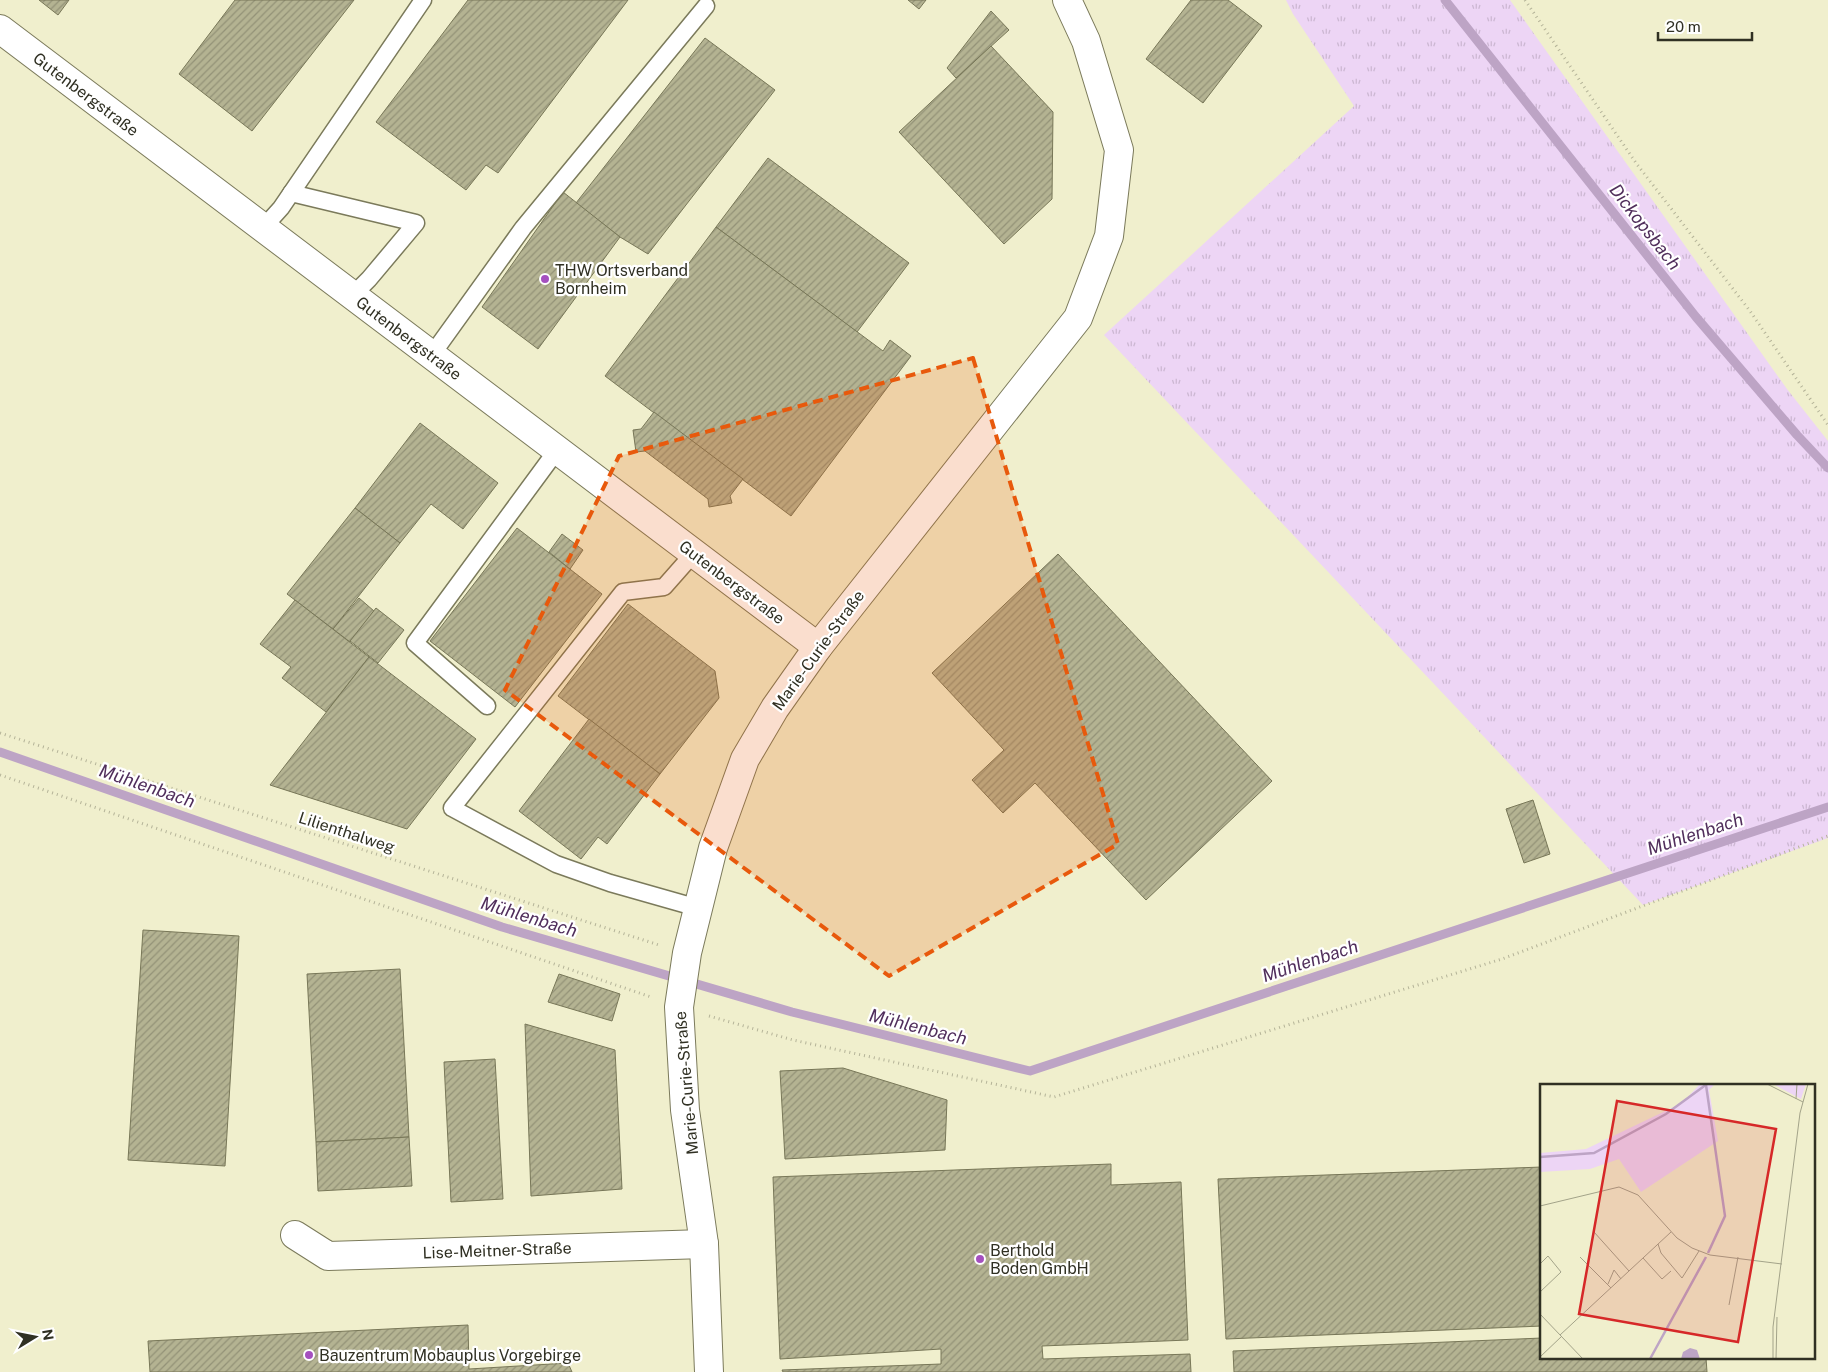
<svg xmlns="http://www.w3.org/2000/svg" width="1828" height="1372" font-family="'Public Sans',sans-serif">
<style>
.grass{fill:url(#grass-tufts)}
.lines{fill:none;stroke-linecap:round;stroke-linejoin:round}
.stream{stroke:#bda4c5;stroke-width:9}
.building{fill:url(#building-hatch);stroke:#787758}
.service-casing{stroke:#7b7a5b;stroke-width:19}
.minor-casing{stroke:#7b7a5b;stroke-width:30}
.path{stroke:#b4b398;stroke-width:3;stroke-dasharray:1 4;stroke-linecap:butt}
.service{stroke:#fff;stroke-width:16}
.minor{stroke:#fff;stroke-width:28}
.marked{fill:#e8590c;fill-opacity:0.2;stroke:#e8590c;stroke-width:4;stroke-dasharray:10 6;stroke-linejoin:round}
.poi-dot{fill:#a550bf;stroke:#fff;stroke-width:2}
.labels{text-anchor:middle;stroke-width:4.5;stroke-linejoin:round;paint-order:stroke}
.street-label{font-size:16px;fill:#303023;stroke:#fff}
.poi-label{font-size:16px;fill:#303023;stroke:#fff;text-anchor:start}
.water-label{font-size:18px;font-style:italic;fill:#512f5c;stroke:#fff}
.inset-river{fill:none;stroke:#bda4c5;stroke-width:2.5}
.inset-road{fill:none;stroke:#a3a389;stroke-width:1}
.view{fill:#d62828;fill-opacity:0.15;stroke:#d62828;stroke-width:2.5}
.inset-edge{fill:none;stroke:#303023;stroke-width:2.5}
</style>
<defs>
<pattern id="grass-tufts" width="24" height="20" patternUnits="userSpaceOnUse" patternTransform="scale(1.25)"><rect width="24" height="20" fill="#edd5f5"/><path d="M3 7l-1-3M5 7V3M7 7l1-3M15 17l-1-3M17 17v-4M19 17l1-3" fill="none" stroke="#ccb7d2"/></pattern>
<pattern id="building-hatch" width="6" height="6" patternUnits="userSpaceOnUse" patternTransform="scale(1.25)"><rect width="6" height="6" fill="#b4b392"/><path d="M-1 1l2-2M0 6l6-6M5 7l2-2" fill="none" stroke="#939277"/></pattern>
</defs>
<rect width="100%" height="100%" fill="#f0efcd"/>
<path class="grass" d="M1286,0H1510L1787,389L1828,441V838L1643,905L1104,335L1354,106L1293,14Z"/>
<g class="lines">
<g class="stream">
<path d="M1445,0L1696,317L1797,435L1828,468"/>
<path d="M0,752L502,927L792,1012L1030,1071L1828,807"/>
</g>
</g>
<g class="building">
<path d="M39,0H69L58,15Z"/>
<path d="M235,0H354L252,131L179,74Z"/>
<path d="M468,0H628L498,173L486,165L466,190L376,122Z"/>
<path d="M908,0H926L919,9Z"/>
<path d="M1191,0H1228L1262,26L1203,103L1146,59Z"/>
<path d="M991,11L1009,30L956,78L947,68Z"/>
<path d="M705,38L775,90L648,254L620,237L576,203Z"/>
<path d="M991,46L1053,112L1052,199L1004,244L899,132Z"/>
<path d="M768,158L909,263L857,332L716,227Z"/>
<path d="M563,192L620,237L538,349L482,307Z"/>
<path d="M716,227L883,351L890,340L911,356L791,516L605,376Z"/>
<path d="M654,412L743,479L730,496L732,503L709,507L708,499L645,451L636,452L633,430L641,429Z"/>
<path d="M420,423L498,483L463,529L431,504L400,543L355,508Z"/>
<path d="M355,508L400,543L333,629L287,594Z"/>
<path d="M517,528L602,594L515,707L430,641Z"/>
<path d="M562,534L583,550L570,569L549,552Z"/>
<path d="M1058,554L1272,781L1146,900L1035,783L1003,813L972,780L1004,750L932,673Z"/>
<path d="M359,598L374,611L350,642L333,629Z"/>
<path d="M295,600L369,657L326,712L282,678L291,667L260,644Z"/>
<path d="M628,604L715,671L719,698L660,774L558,696Z"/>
<path d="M376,608L404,630L378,663L350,641Z"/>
<path d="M369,657L476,739L407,829L270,785Z"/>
<path d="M589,719L660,774L607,844L598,837L581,859L519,811Z"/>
<path d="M1533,800L1550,854L1524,863L1506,809Z"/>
<path d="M143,930L239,936L225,1166L128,1160Z"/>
<path d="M400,969L409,1137L316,1142L307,974Z"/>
<path d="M559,974L620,994L612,1021L548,1002Z"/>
<path d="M525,1024L615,1050L622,1189L531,1196Z"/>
<path d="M495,1059L503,1199L451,1202L444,1062Z"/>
<path d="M843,1068L947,1100L945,1150L785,1159L780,1071Z"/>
<path d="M409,1137L412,1186L318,1191L316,1142Z"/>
<path d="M1111,1164V1185L1181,1182L1188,1340L1042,1346L1043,1359L1190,1354L1191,1372H783L782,1370L941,1364V1349L780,1359L773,1177Z"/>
<path d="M1542,1167V1326L1226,1339L1218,1179Z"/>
<path d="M468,1325L469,1369L568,1363L572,1372H150L148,1341Z"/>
<path d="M1542,1338V1358H1706L1707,1372H1234L1233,1351Z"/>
</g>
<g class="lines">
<g class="service-casing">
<g id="service">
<path d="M291,193L416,223L369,279L353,295"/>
<path d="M263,228L281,208L423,0"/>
<path d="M431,356L523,228L706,6"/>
<path d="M694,553L664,587L623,592L452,808L556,864L610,883L698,908"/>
<path d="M487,706L415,643L557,450"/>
</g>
</g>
<g class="minor-casing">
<g id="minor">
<path d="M0,29L818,647"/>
<path d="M295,1235L328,1256L704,1244"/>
<path d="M709,1372L704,1244L685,1110L679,1007L687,953L713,848L745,759L775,708L818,647L1078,318L1109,236L1119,150L1086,41L1067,0"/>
</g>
</g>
<g class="path">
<path d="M1525,0L1636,163L1750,311L1828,425"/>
<path d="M0,733L659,945"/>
<path d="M0,775L651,997"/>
<path d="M709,1016L793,1040L1054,1097L1502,959L1828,836"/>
</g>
<use href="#service" class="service"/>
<use href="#minor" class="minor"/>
</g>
<path class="marked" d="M973,358L1118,844L889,976L505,690L619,456Z"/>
<g class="poi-dot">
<circle cx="545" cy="279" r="5"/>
<circle cx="980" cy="1259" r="5"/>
<circle cx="309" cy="1355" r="5"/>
</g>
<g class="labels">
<g class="street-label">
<text transform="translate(86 94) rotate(37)" y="6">Gutenbergstraße</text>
<text transform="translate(409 338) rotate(37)" y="6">Gutenbergstraße</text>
<text transform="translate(732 582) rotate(37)" y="6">Gutenbergstraße</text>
<text transform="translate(818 650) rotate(-54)" y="6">Marie-Curie-Straße</text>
<text transform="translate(347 832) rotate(18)" y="6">Lilienthalweg</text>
<text transform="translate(686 1083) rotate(-95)" y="6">Marie-Curie-Straße</text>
<text transform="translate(497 1250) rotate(-2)" y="6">Lise-Meitner-Straße</text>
</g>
<g class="poi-label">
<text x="555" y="276">THW Ortsverband<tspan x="555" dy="18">Bornheim</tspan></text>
<text x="990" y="1256">Berthold<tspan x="990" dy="18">Boden GmbH</tspan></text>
<text x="319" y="1361">Bauzentrum Mobauplus Vorgebirge</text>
</g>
<g class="water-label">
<text transform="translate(1645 227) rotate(52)" y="6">Dickopsbach</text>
<text transform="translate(147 786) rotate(19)" y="6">Mühlenbach</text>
<text transform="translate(1695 834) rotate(-18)" y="6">Mühlenbach</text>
<text transform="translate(529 917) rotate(17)" y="6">Mühlenbach</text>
<text transform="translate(1310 961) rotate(-18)" y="6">Mühlenbach</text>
<text transform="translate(918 1027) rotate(14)" y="6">Mühlenbach</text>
</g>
</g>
<g transform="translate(1540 1084)">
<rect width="275" height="275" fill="#f0efcd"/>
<path d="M160,0H175L169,6L178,57L101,108L79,75L50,85L0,88V69L46,65L142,19ZM233,0H266L261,15Z" fill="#edd5f5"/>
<path d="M150,264L157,266L160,275H141L143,268Z" fill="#bda4c5"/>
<path class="inset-river" d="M166,1L185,132L168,169M0,73L54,69L126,30L167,0M110,275L166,173"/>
<path class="inset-road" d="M227,0L263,18M256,15L257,0M0,122L79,103L98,111L137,154L152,164L170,171L242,180M54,148L89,187M118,160L121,169L142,194L159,167M40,173L71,204M103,174L122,195L131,187M0,180L8,172L21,188L0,208M68,200L74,186L81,195M189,221L198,173M0,230L43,275M20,251L131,148M0,273L22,252M233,275V243L260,29L268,0M236,275L237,233"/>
<path class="view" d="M77,17L236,45L198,258L39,230Z"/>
<rect width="275" height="275" class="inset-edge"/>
</g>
<g transform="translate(35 1337) rotate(80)" stroke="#ffffff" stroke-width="4" paint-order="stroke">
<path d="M0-4L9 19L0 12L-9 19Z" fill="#303023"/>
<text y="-8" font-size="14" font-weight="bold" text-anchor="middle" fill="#303023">N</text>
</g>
<path d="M1658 32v8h94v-8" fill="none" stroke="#303023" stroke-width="2.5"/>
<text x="1666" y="32" font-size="15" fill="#303023" stroke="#ffffff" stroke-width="4" paint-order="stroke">20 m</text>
</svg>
